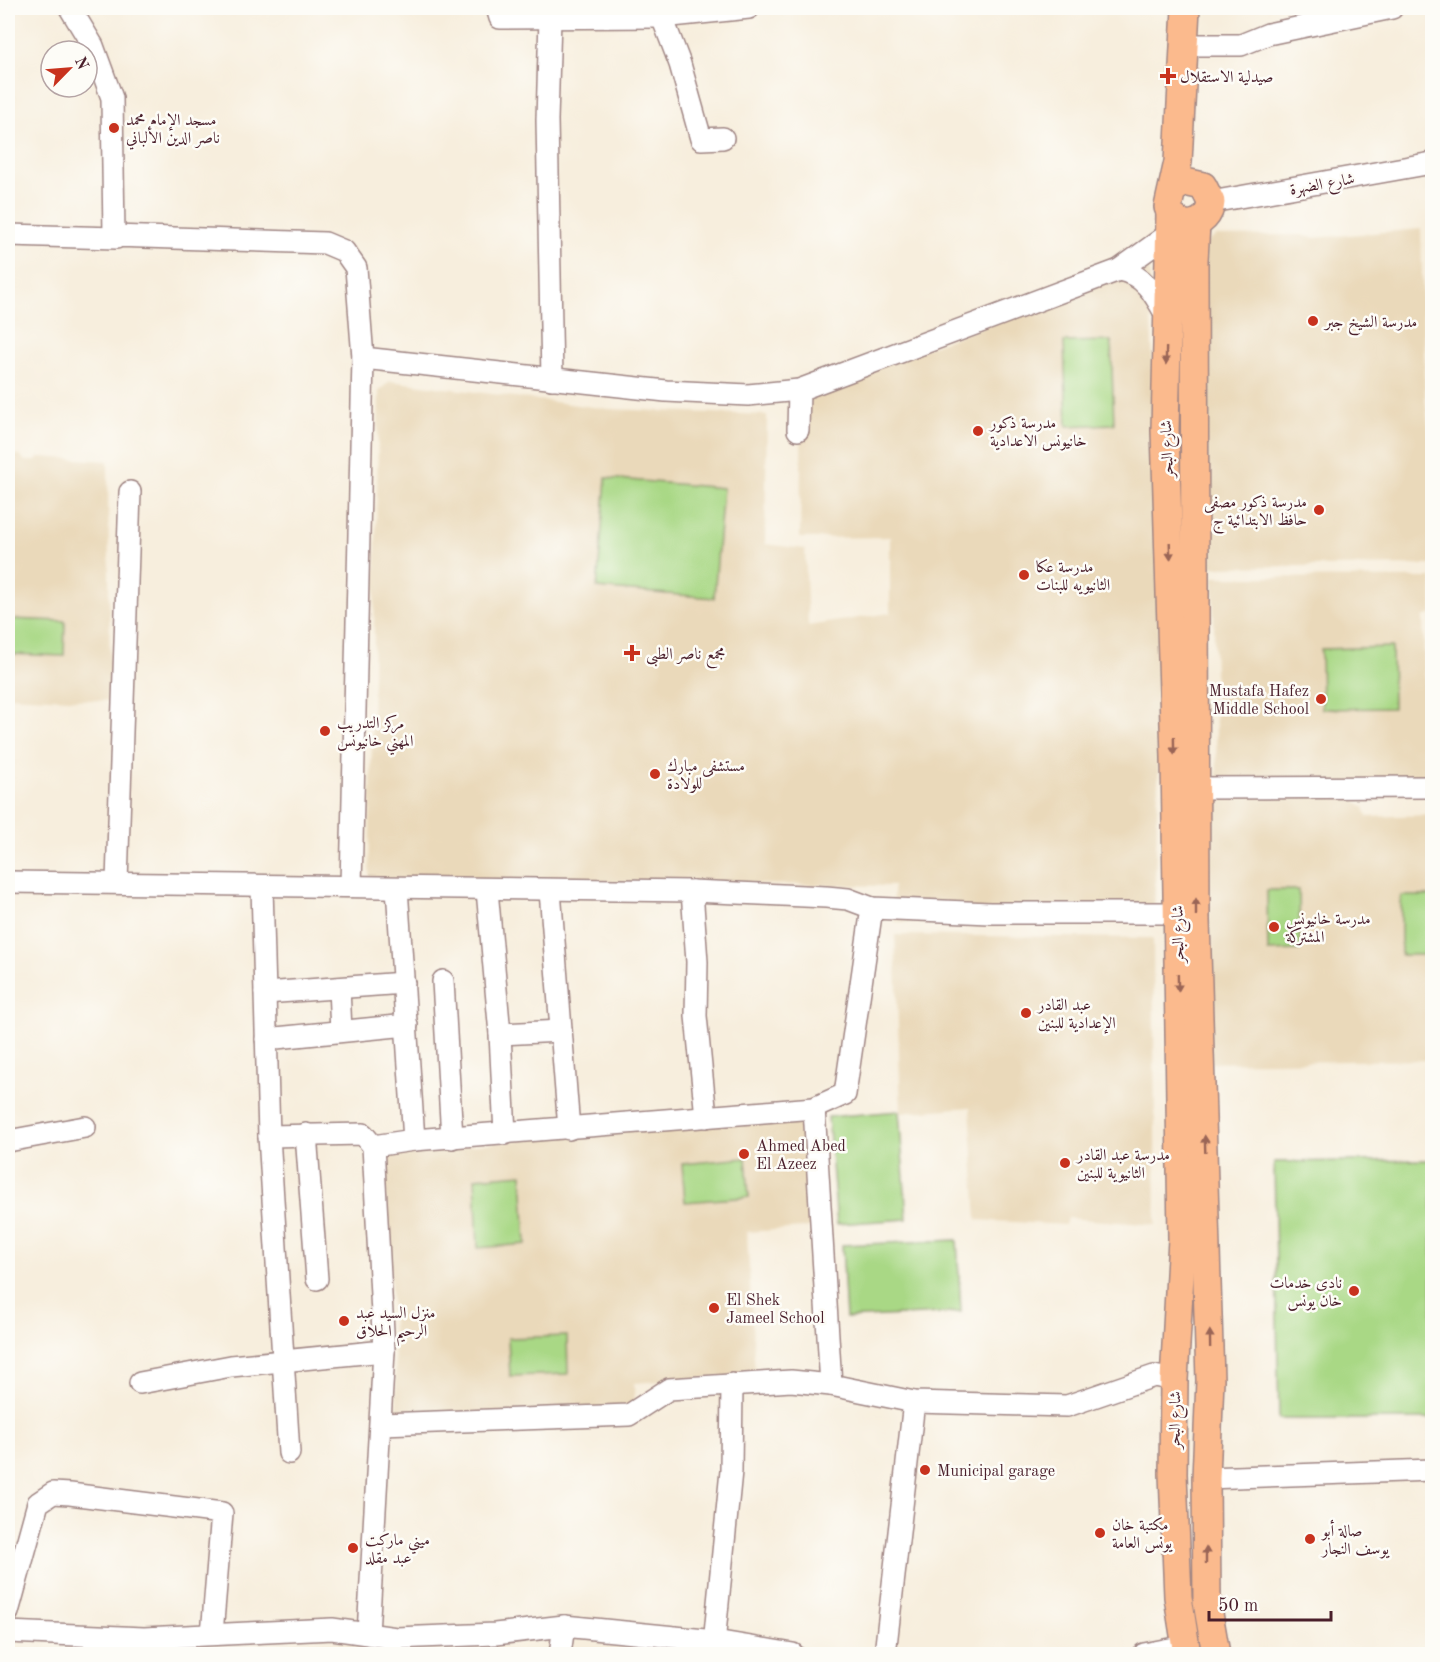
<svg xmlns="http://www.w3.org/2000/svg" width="1440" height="1662" font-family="'Old Standard TT',Amiri,serif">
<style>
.built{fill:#ead9ba}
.green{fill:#a9d885;stroke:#7a7c58;stroke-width:1.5}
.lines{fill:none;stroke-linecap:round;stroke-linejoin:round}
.minor-casing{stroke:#a08684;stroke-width:24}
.major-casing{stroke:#a08684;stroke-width:30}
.minor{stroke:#fff;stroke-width:21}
.major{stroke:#fbba8d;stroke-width:27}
.oneway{fill:#9a6557}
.poi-dot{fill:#c8321e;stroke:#fdfcf7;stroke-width:2}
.labels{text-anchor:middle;stroke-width:5;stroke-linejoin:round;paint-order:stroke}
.poi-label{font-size:16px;fill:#4a1f2b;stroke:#fdfcf7;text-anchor:start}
.street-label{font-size:16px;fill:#4a1f2b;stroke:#fdfcf7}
</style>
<rect width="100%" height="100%" fill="#fdfcf7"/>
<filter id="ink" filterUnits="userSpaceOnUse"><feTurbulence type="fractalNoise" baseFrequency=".0167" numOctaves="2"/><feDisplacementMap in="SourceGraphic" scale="12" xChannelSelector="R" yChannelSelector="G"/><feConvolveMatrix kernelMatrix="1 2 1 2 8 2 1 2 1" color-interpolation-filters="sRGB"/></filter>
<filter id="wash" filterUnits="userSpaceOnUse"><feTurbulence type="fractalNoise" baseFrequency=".008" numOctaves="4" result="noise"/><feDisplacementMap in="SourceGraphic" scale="24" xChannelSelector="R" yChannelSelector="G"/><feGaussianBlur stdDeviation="1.35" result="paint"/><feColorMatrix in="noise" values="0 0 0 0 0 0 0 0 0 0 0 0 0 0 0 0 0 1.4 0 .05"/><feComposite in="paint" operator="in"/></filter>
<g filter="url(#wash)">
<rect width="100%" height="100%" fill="#f7eedd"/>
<g class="built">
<path d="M1421,229L1425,399L1432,454V565L1207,567L1204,244L1216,236L1302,235L1313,238Z"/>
<path d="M1150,269L1161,682L1154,921L894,922L893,886L369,879L379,391L390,381L608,409L767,415L765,544L805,549L808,626L890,613V537L800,538L802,395L1095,285Z"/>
<path d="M8,454L20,455L25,461H36L39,457L108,461L110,701L8,696Z"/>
<path d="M1213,577L1432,578V614L1423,617L1428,784L1217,782Z"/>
<path d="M1201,793H1345L1364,807L1367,817L1432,815V1060L1198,1063Z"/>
<path d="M895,935L1153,938L1156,1225L1067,1218L1065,1225L977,1220L970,1107L901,1113Z"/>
<path d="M810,1117L817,1227L747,1232L755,1374L634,1383L635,1406L398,1422L384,1155L597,1132Z"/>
</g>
<g class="green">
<path d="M1111,341L1114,424L1067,426L1064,342Z"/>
<path d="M606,478L723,488L714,598L597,588Z"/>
<path d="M8,619L65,621L64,656L8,654Z"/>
<path d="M1392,647L1393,708L1322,709L1321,649Z"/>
<path d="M1267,890H1299L1300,950L1268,951Z"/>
<rect x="1401" y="896" width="31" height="59"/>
<path d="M899,1111L907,1219L837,1224L828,1117Z"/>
<path d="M746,1158L749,1197L685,1202L682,1164Z"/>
<path d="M1432,1160V1419H1279L1274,1162Z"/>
<path d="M522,1174L526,1244L478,1248L475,1178Z"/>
<path d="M957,1240L961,1312L846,1318L842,1245Z"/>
<path d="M567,1336L568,1374L510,1376L508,1338Z"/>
</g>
</g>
<g filter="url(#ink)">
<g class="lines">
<g class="minor-casing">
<g id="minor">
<path d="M70,8L93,46L112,98L114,236"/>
<path d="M497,8L500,18L662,17L749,8"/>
<path d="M662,8V17L680,64L701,139L723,138"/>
<path d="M550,18L547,120L552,379"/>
<path d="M1184,45H1241L1268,34L1392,8"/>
<path d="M1211,202L1432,163"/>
<path d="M8,235L116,238L114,236L325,243L344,251L356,268L363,358L351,886"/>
<path d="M1119,270C1145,275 1155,295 1167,317"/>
<path d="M363,358L666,391L748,395L799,390L1119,270L1169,234"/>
<path d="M798,430L799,390"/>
<path d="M1195,788L1432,787"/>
<path d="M8,882L692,891L826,897L848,899L872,908L990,913H1176"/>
<path d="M117,882L130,492"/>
<path d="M262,887L269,1136L289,1453"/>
<path d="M397,888L414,1140"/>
<path d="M487,890L500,1034L505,1134"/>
<path d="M550,891L569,1129"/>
<path d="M692,891L697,962L696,1016L706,1117"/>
<path d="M443,981L452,1138"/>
<path d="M339,988L341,1031"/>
<path d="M265,993L404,983"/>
<path d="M500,1034L561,1031"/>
<path d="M266,1039L407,1025"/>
<path d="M814,1108L831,1385L914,1402L1067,1406L1154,1376L1174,1380"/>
<path d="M306,1134L317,1279"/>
<path d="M269,1136L363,1134L373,1146L384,1351L368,1634"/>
<path d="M8,1141L85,1127"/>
<path d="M373,1146L414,1140L814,1108L845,1094L872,908"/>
<path d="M140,1383L231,1366L384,1351"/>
<path d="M382,1424L629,1415L669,1389L791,1381L831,1385"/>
<path d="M1206,1478L1432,1470"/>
<path d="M8,1612L38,1503L53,1493L70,1494L222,1513L212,1634"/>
<path d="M8,1632L144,1638L332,1629L396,1638L495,1634L564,1626L715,1641L793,1654"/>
<path d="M560,1654L564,1626"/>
<path d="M713,1654L731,1471L732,1384"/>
<path d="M885,1654L914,1402"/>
<path d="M1144,1654L1185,1646"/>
</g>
</g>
<g class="major-casing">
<g id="major">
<path d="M1173,189L1185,182L1203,186L1211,202C1209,228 1176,233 1168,207L1178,162L1186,8"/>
<path d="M1170,213L1165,430L1175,757L1182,1239L1174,1380L1173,1474L1178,1597L1187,1654"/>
<path d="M1196,224L1194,260L1196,920L1210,1380L1206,1478L1207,1602L1216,1654"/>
</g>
</g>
<use href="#minor" class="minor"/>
<use href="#major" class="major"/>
</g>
<defs><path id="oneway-solid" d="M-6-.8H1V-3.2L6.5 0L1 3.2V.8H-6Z" transform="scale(1.5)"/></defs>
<g class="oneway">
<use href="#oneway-solid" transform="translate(1166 356) rotate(91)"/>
<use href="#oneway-solid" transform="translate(1170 551) rotate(88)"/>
<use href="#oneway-solid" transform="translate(1174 746) rotate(89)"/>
<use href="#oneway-solid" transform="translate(1196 907) rotate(-90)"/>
<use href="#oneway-solid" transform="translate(1178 983) rotate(89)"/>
<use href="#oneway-solid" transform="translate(1205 1144) rotate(-92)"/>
<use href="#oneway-solid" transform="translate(1210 1339) rotate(-91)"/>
<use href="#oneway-solid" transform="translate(1206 1555) rotate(-90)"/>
</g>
</g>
<g class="poi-dot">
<path d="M1165 67h6v6h6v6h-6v6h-6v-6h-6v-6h6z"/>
<circle cx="114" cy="128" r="6"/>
<circle cx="1313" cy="321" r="6"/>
<circle cx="978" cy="431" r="6"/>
<circle cx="1319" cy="510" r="6"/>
<circle cx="1024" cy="575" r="6"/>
<path d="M629 644h6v6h6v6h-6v6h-6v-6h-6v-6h6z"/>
<circle cx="1321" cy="699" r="6"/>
<circle cx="325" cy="731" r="6"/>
<circle cx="655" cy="774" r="6"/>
<circle cx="1274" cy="927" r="6"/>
<circle cx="1026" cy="1013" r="6"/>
<circle cx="744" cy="1154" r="6"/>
<circle cx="1065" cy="1163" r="6"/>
<circle cx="1354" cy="1291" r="6"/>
<circle cx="714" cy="1308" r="6"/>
<circle cx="344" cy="1321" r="6"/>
<circle cx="925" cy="1470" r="6"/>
<circle cx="1100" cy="1533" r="6"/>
<circle cx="1310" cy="1539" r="6"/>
<circle cx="353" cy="1548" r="6"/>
</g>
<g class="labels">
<g class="poi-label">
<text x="1180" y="82">صيدلية الاستقلال</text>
<text x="126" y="125">مسجد الإمام محمد<tspan x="126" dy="18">ناصر الدين الألباني</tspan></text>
<text x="1325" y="327">مدرسة الشيخ جبر</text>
<text x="990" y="428">مدرسة ذكور<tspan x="990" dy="18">خانيونس الاعدادية</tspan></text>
<text x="1307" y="507" text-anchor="end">مدرسة ذكور مصفى<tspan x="1307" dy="18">حافظ الابتدائية ج</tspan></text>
<text x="1036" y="572">مدرسة عكا<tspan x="1036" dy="18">الثانيويه للبنات</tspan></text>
<text x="646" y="659">مجمع ناصر الطبى</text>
<text x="1309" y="696" text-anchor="end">Mustafa Hafez<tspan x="1309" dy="18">Middle School</tspan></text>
<text x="337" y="728">مركز التدريب<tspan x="337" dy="18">المهني خانيونس</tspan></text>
<text x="667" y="771">مستشفى مبارك<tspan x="667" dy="18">للولادة</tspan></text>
<text x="1286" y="924">مدرسة خانيونس<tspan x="1286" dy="18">المشتركة</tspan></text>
<text x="1038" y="1010">عبد القادر<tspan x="1038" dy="18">الإعدادية للبنين</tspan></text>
<text x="756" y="1151">Ahmed Abed<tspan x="756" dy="18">El Azeez</tspan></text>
<text x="1077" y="1160">مدرسة عبد القادر<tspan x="1077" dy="18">الثانيوية للبنين</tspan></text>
<text x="1342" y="1288" text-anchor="end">نادى خدمات<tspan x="1342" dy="18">خان يونس</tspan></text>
<text x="726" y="1305">El Shek<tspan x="726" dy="18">Jameel School</tspan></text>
<text x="356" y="1318">منزل السيد عبد<tspan x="356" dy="18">الرحيم الحلاق</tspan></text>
<text x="937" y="1476">Municipal garage</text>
<text x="1112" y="1530">مكتبة خان<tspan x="1112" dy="18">يونس العامة</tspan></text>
<text x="1322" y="1536">صالة أبو<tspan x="1322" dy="18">يوسف النجار</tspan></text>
<text x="365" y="1545">ميني ماركت<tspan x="365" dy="18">عبد مقلد</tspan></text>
</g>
<g class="street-label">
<text transform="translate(1322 183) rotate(-10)" y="6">شارع الضهرة</text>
<text transform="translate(1166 449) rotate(-92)" y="6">شارع البحر</text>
<text transform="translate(1177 934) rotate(-91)" y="6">شارع البحر</text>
<text transform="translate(1174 1420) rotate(-89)" y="6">شارع البحر</text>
</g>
</g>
<rect width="1440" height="1662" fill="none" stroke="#fdfcf7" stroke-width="30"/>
<g transform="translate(69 69) rotate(65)"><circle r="28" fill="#fdfcf7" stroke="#b5a4a5" stroke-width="1.5"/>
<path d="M0-4.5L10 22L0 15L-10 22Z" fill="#c8321e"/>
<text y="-9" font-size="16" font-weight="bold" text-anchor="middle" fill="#4a1f2b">N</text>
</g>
<path d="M1209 1611v9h122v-9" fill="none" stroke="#4a1f2b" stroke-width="3"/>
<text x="1218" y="1611" font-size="18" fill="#4a1f2b" stroke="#fdfcf7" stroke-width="4.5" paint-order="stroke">50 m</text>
</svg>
